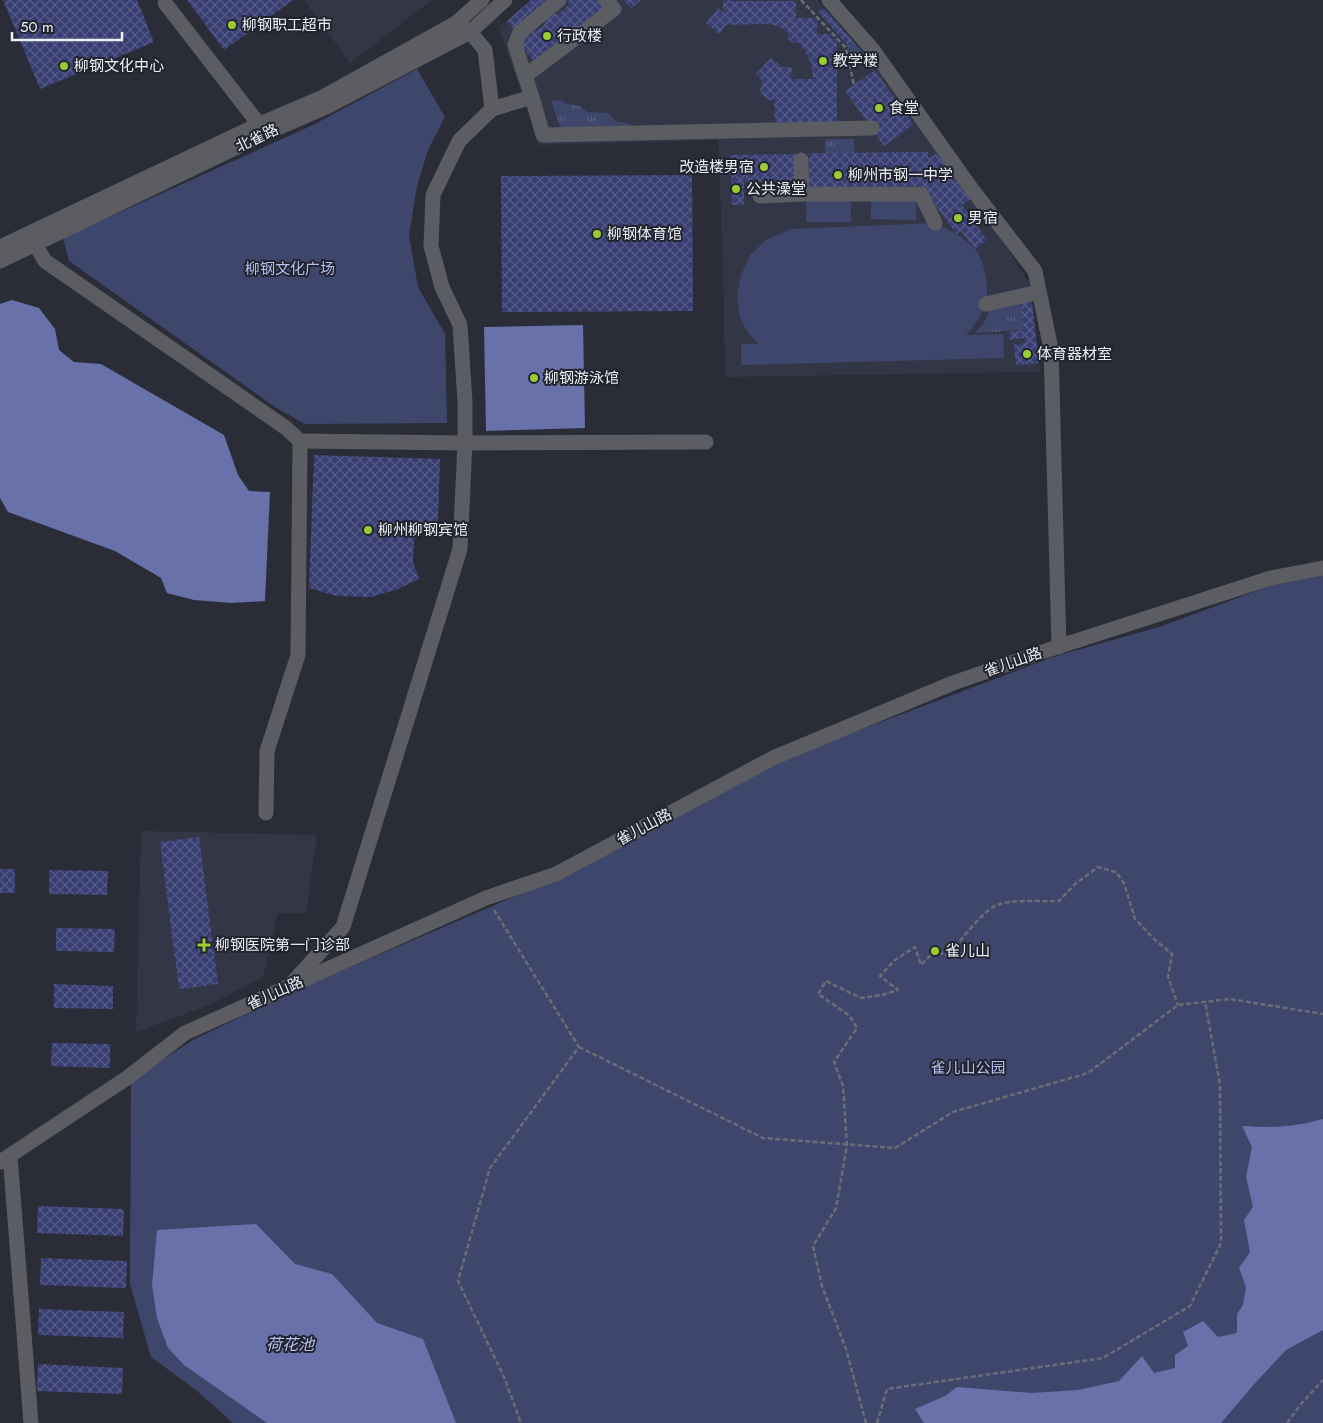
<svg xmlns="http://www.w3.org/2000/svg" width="1323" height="1423" font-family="Jost,'Noto Sans SC',sans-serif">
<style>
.built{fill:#333647}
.grass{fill:url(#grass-tufts)}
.forest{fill:url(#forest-firs)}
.park{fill:#3f466c}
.water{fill:#6871aa}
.building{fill:url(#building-cross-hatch)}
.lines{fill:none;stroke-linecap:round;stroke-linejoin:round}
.path{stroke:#6a6c77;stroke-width:2.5;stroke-dasharray:5 2.5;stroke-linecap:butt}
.minor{stroke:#5b5d62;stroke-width:15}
.poi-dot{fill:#9bcb33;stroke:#21232e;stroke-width:2}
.labels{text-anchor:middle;stroke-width:4;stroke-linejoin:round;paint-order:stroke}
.poi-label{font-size:15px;fill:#edeff7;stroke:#21232e;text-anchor:start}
.street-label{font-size:15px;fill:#edeff7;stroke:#21232e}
.park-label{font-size:15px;fill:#b5bff0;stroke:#21232e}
.water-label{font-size:16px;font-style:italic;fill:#b6bff1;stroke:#21232e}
</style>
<defs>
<pattern id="grass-tufts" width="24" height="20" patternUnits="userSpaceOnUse" patternTransform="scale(1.25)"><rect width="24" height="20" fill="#3f466c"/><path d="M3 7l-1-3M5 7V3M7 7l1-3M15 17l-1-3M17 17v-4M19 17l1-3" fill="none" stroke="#5b6182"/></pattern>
<pattern id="forest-firs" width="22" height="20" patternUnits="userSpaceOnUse" patternTransform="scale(1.25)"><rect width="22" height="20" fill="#3f466c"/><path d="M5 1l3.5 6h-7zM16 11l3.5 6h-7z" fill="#5b6182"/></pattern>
<pattern id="building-cross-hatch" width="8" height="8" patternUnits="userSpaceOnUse" patternTransform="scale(1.25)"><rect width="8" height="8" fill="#383e72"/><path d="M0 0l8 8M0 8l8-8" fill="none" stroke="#555a87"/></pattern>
</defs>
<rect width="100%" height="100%" fill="#2a2c38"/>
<g class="built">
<path d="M304,0H432L350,63Z"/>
<path d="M531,0H817L886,78L998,233L1029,283L1032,302L1040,372L725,377L723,266L718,140L539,145L499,27Z"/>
<path d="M141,831L317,835L306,913H278L263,977L207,1006L136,1032Z"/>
</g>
<g class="grass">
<path d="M560,100L567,104L580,106L587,112L608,113L615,121L630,124L632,128L561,129L551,101Z"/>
<rect x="825" y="139" width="29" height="14"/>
<path d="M1020,303L1024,330L975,333C983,325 988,319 989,307Z"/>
</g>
<path class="forest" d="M853,41L865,54L852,64L847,45Z"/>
<g class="park">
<path d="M417,69L445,117L428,150L417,186L409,236L418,287L445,334L447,423L305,424L275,407L69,261L63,238L313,125Z"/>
<path d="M871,198H916V220L871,219Z"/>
<path d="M806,200L851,201V222H806Z"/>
<path d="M935,223C949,230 964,237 974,248C980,254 983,264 985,272C991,298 984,316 966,335L1003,334L1004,358L741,365V344H759L748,333L740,318L737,297L741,275L750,255L766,240L791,229Z"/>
<path d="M1323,576V1423H233L196,1390L151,1357L130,1284L131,1081L193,1040L290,993L558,878L775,762L1053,657L1162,626L1273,585Z"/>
</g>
<g class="water">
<path d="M12,300L39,308L55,329L59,350L74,362L101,364L224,435L238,475L249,491L270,492L265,601L231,603L194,600L167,593L161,578L115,551L8,512L0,498V304Z"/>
<path d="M583,325L585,428L486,431L484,327Z"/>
<path d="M1323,1119V1330L1286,1350L1257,1381L1221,1423H924L915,1409L945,1396L957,1387L1032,1393L1078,1390L1119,1381L1142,1356L1154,1373L1175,1368V1355L1188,1346L1183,1332L1203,1321L1218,1337L1237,1333V1314L1243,1305L1246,1287L1239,1268L1250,1252L1244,1220L1253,1207L1246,1177L1252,1147L1242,1126C1272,1128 1295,1127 1323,1119Z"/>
<path d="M256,1224L295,1264L332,1274L377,1323L423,1339L456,1423H267L184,1365L168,1348L157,1318L152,1285L157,1230Z"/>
</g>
<g class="building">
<path d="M3,0H137L154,42L40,89Z"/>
<path d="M187,0H293L224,50Z"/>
<path d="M531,0H555L516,32L507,21Z"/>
<path d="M569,0H604L605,8L535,63L520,44L525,30H537L544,26L547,14H558L567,7Z"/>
<path d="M624,0H641L631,8Z"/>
<path d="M723,0H730V1H796V18H817V34H831V39H837V122H775L774,100H769L763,96L760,89L763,82L756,74L771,58L782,67H792L791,79H813L812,66L808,57L804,49L798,42L793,43L788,39V32L778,26L769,24L726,25L719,34L706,23L718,8L723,13Z"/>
<path d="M824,8L853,41L847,45L818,12Z"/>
<path d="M875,70L913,125L884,146L845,91Z"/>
<path d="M928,152V158L940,152L972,198L962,205L987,240L975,249L961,231L956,234L922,186L809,187V153Z"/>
<path d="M795,154V180L744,182V205H732L731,155Z"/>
<path d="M692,175L693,311L502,312L501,176Z"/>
<path d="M1032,302L1039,363L1016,365L1014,345L1025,343L1024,338L1010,340L1009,332L1024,330L1020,303Z"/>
<path d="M314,455L440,459L438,521L414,540L413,562L419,579L398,589L371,597L336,596L309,588Z"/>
<path d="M199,837L218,984L179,989L160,842Z"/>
<rect x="0" y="869" width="15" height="24"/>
<path d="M49,870L108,871L107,895L49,894Z"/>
<path d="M56,928L115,929L114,952L56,951Z"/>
<path d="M54,984L113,986V1009L54,1008Z"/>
<path d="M52,1043L110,1044V1068L51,1066Z"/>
<path d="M38,1206L124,1209L123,1236L37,1233Z"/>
<path d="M41,1258L127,1261L126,1288L40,1285Z"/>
<path d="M39,1309L124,1312L123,1338L38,1335Z"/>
<path d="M38,1364L123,1368L122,1394L37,1391Z"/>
</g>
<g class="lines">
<g class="path">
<path d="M801,0L846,48L854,85"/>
<path d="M494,910L579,1047L490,1168L458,1281L504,1377L521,1423"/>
<path d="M579,1047L763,1138L895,1148L953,1112L1088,1073L1178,1005L1230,999L1323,1014"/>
<path d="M866,1423L846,1349L822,1286L813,1246L836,1208L847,1145L843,1086L834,1062L857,1028L850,1016L818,994L826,981L861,998L882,995L898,990L880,976L895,960L915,947L921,965L935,951L949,956C958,943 985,907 1000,904C1019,899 1040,902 1059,901L1075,884L1098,867L1116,872L1124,883L1135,919L1154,939L1172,954L1168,977L1178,1005"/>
<path d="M877,1423L887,1389L1103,1358L1190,1306L1221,1243L1220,1084L1205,1002"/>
<path d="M1287,1423L1301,1404L1323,1380"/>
</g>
<g class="minor">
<path d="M829,0L873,50L971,188L1035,271L1051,349L1059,647"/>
<path d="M165,3L265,132"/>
<path d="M525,76L515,45L520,32L559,0"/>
<path d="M532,97L543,135L872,128"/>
<path d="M492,109L532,97L525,76L614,9L606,0"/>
<path d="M801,160L802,194H921L935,223"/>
<path d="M760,196L802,194"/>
<path d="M29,234L45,261L286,428L300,441L465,443L706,442"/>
<path d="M0,247L260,124L321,98L456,23L482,0"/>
<path d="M0,261L266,133L328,106L470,32L505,0"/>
<path d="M986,304L1039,292"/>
<path d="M266,813L267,751L298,655L300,441"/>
<path d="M292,983L343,927L460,549L465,443V402L460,325L442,287L431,246L433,195L459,141L492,109L485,50L470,32L456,23"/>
<path d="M10,1156L31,1423"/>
<path d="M0,1162L127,1078L185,1033L486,898L556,874L773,758L953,683L1054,648L1271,578L1323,568"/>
</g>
</g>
<g class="poi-dot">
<circle cx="232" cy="25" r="5"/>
<circle cx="547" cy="36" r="5"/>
<circle cx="823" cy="61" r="5"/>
<circle cx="64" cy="66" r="5"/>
<circle cx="879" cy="108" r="5"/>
<circle cx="764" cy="167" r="5"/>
<circle cx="838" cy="175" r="5"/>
<circle cx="736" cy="189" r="5"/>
<circle cx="958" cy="218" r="5"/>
<circle cx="597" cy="234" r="5"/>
<circle cx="1027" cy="354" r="5"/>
<circle cx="534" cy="378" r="5"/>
<circle cx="368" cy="530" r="5"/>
<path d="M201.5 937.5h5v5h5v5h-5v5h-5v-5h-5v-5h5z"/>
<circle cx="935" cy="951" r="5"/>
</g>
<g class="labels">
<g class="poi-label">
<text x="242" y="30">柳钢职工超市</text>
<text x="557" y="41">行政楼</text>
<text x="833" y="66">教学楼</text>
<text x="74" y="71">柳钢文化中心</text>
<text x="889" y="113">食堂</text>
<text x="754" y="172" text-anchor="end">改造楼男宿</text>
<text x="848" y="180">柳州市钢一中学</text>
<text x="746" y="194">公共澡堂</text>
<text x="968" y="223">男宿</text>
<text x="607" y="239">柳钢体育馆</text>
<text x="1037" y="359">体育器材室</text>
<text x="544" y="383">柳钢游泳馆</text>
<text x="378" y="535">柳州柳钢宾馆</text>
<text x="215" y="950">柳钢医院第一门诊部</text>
<text x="945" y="956">雀儿山</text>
</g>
<g class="street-label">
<text transform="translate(257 138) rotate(-25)" y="5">北雀路</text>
<text transform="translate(1013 662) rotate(-19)" y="5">雀儿山路</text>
<text transform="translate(644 827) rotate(-28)" y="5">雀儿山路</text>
<text transform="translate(275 993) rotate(-24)" y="5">雀儿山路</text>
</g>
<g class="park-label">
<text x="290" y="274">柳钢文化广场</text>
<text x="968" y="1073">雀儿山公园</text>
</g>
<g class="water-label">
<text x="290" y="1350">荷花池</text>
</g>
</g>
<path d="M12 32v8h110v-8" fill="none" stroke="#edeff7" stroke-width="2.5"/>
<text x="20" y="32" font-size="15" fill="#edeff7" stroke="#21232e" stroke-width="4" paint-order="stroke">50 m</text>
</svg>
